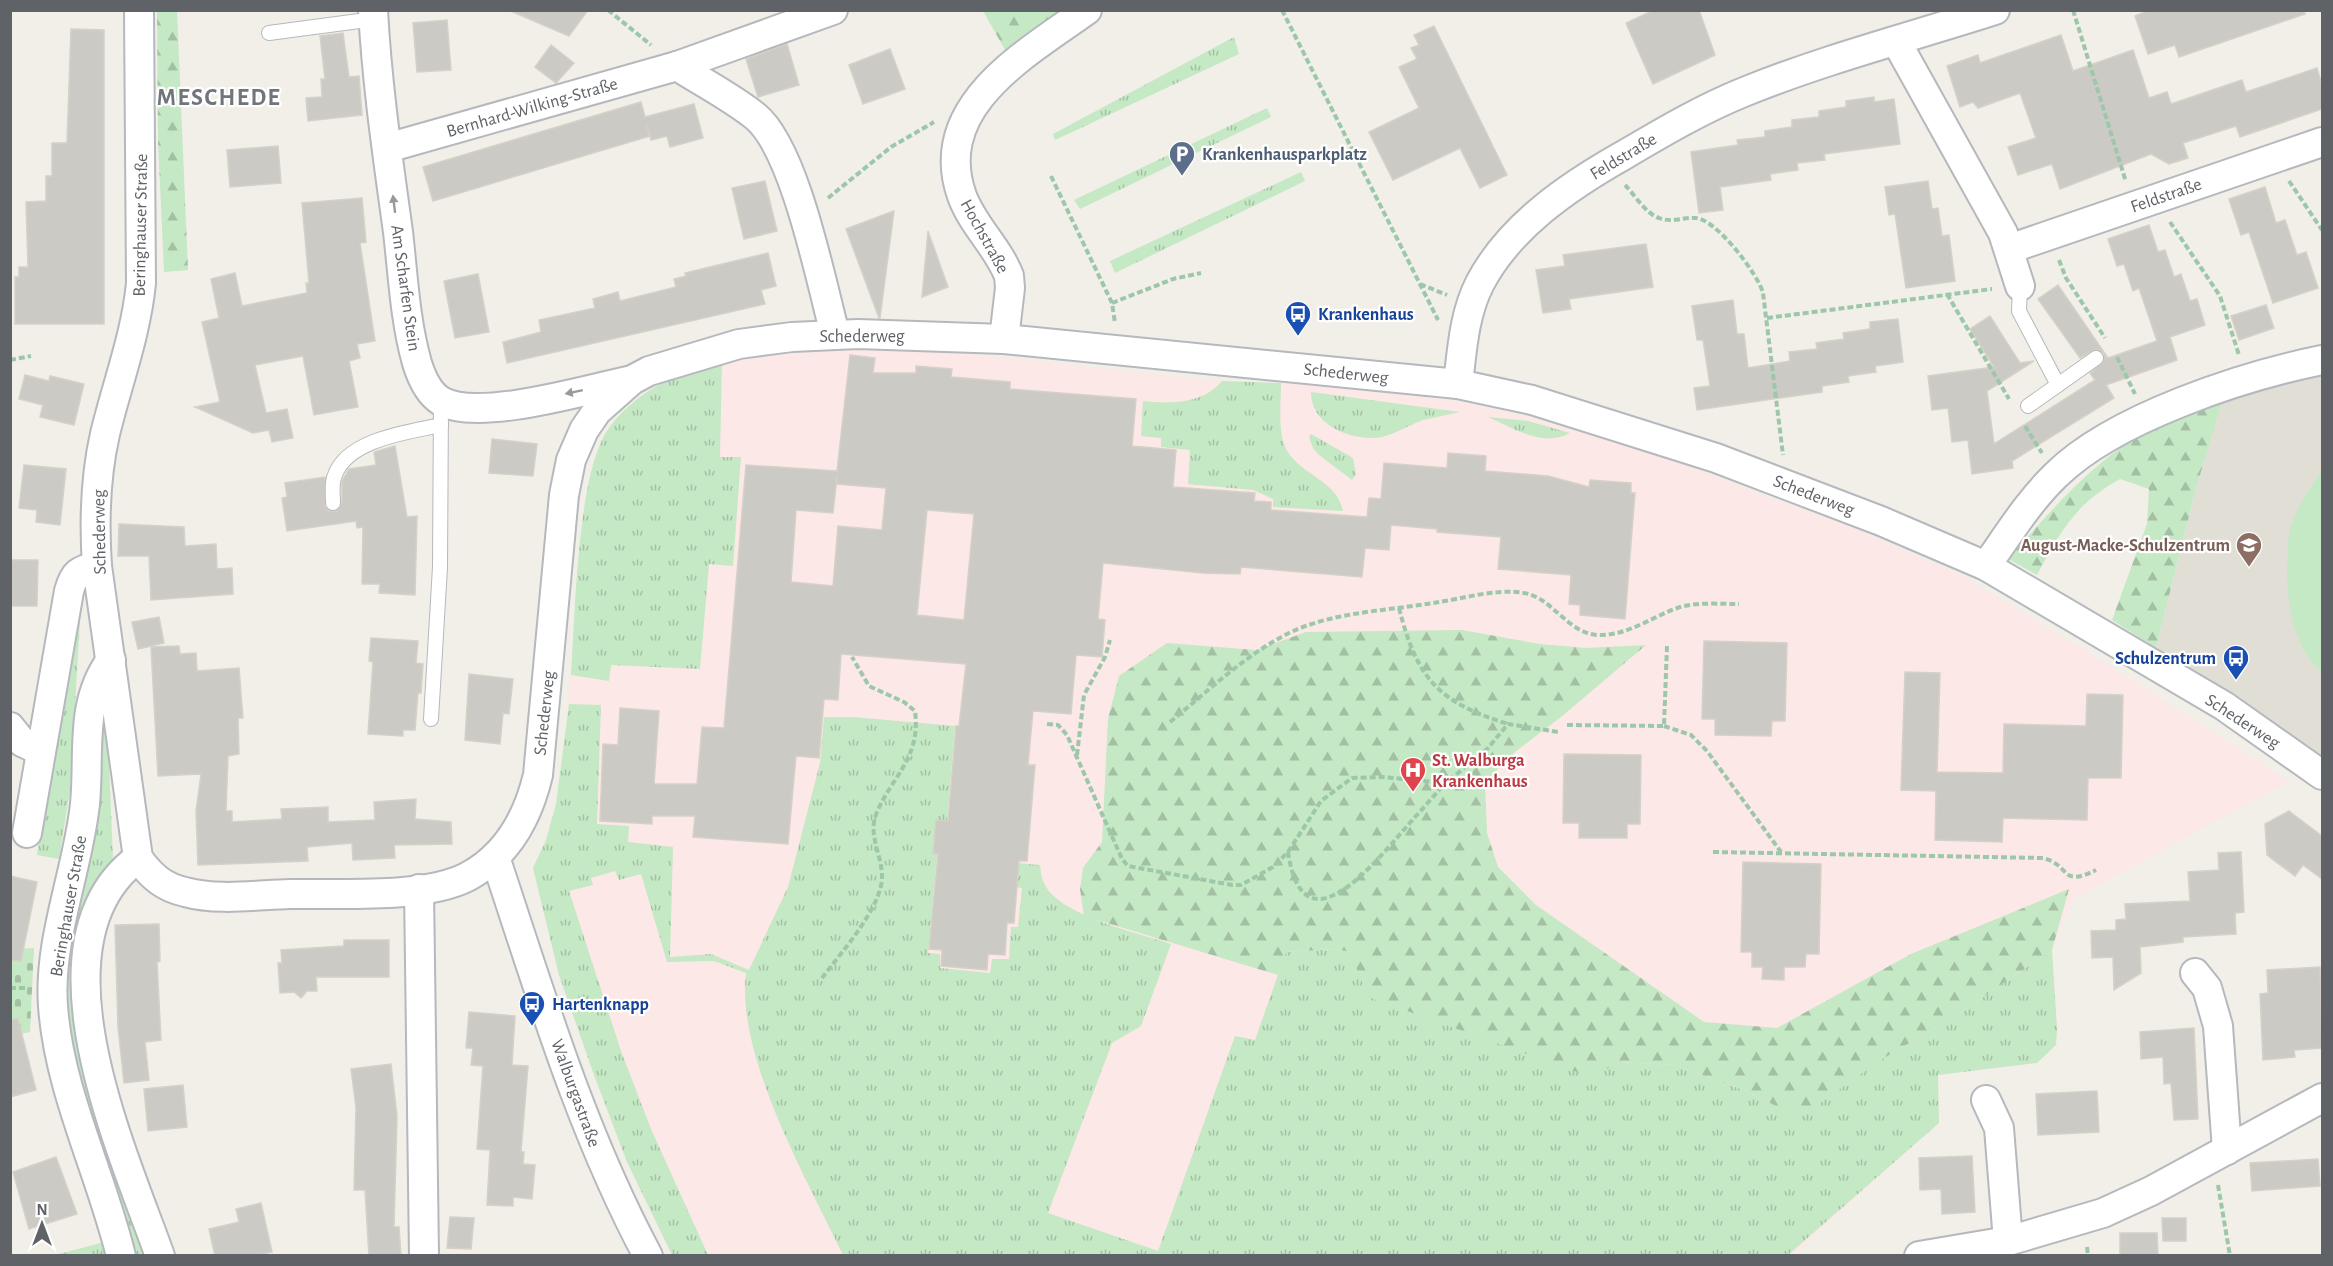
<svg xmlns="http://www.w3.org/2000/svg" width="2333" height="1266" font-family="'Alegreya Sans',sans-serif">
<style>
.education{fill:#e1ded6}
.medical{fill:#fce8e6}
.grass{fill:url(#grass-tufts)}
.forest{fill:url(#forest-firs)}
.cemetery{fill:url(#cemetery-stones)}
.pitch{fill:#c5e8c5}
.building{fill:#cccac5;stroke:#d6d1c6;stroke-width:1.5;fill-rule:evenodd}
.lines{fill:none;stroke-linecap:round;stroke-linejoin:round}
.lane-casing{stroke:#b5b8bc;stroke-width:16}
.street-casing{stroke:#b5b8bc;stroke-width:32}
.path{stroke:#9cc7a9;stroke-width:4;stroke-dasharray:6 3;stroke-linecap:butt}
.lane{stroke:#fff;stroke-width:14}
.street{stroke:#fff;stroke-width:28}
.oneway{fill:#979a9d}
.labels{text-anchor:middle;stroke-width:4.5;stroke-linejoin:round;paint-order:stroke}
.street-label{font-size:18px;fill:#5f6368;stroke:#fff}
.service-label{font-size:18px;font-weight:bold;fill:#4e5e75;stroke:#fff;text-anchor:start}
.transit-label{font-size:18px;font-weight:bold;fill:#164399;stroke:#fff;text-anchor:start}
.education-label{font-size:18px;font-weight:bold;fill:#785e54;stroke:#fff;text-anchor:end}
.health-label{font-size:18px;font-weight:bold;fill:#be3a42;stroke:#fff;text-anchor:start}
.district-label{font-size:24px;font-weight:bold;letter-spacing:1.5px;fill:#70757a;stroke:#fff}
</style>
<defs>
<pattern id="grass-tufts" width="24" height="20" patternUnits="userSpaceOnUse" patternTransform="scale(1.5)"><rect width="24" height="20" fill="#c5e8c5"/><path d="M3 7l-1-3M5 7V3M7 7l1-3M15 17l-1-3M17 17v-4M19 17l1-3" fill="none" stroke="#a3c0a4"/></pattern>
<pattern id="forest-firs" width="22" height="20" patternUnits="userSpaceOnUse" patternTransform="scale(1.5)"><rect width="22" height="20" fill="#c5e8c5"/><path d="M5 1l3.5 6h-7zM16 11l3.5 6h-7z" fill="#a3c0a4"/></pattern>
<pattern id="cemetery-stones" width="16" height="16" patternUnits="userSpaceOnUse" patternTransform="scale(1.5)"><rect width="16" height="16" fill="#c5e8c5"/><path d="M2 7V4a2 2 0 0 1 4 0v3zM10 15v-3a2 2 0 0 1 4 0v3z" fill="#a3c0a4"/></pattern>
</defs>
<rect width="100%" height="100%" fill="#f1efe8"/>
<path class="education" d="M2322,373V758L2241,699L2156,648L2196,488L2223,400Z"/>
<path class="medical" d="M834,349L965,353L1222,381L1327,385L1468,403L1544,420L1549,424L1626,443L1850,527L1957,573L2094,656L2289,781L2072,900L2052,950L2057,1028L2056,1045L2037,1063L1938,1075L1939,1123L1791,1256L672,1255L627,1162L594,1075L559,975L533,868L546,840L556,804L565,745L579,559L590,474L606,431L623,413L665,382L693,366L769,353Z"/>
<g class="grass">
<path d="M1234,37L1239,54L1055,140L1053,134Z"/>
<path d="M1267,108L1271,117L1080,209L1074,200Z"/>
<path d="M1301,172L1305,181L1115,273L1110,261Z"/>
<path d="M722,358L720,457H741L733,566L709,564L700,669L611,665L609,681L571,675C575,617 577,477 607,431C631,394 681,370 722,358Z"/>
<path d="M1222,381L1281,383C1281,402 1278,426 1284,444C1294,474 1337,478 1343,511L1273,507V499L1253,490L1188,484L1190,450L1161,447V438L1141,436L1143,401C1171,404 1203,404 1222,381Z"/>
<path d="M1311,392L1460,412C1448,415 1435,417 1423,420C1408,425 1391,437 1375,438C1347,439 1311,424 1311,392Z"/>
<path d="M1488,417L1528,421L1570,433C1543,448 1513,428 1488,417Z"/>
<path d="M1311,434L1353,458L1356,474L1352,480L1319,455L1313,448L1309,437Z"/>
<path d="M79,586L81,604L70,790L59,859L37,855L75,590Z"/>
<path d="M569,704L601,705L597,824L629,826L628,842L673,847L670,957L711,954L749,970L788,887L820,763L824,717H853L955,726L947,821L936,820L933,854L937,855L928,953L940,954V968L990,973L992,959H1009L1011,927H1018L1022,888L1014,887L1016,863L1040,865C1041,870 1041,878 1044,883C1057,915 1139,933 1171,944L1141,1026L1112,1043L1048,1213L1158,1251L1235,1036L1255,1040L1286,952L1336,949L1350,952L1357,967L1620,1062L1674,1065L1741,1089L1778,1107L1879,1061L1957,1015L2052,950L2057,1028L2056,1045L2037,1063L1938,1075L1939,1123L1788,1255H843C807,1179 736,1057 746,973L714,961L667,962L641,874L619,880L615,871L591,878L593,885L569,891L621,1051L651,1129L708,1255H672L627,1162L594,1075L559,975L533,868L546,840L556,804Z"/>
<path d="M107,715L113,859L96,894L82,1038L151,1255H135L75,1058L67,1002L70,947L100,794L102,716Z"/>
<path d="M104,1242L107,1256H52Z"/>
</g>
<g class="forest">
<path d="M157,11H177L188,270L164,272L158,141Z"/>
<path d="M983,11H1073L1008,55Z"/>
<path d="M2223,400L2196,488L2156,648L2112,620L2147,524L2149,489L2120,479C2075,504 2061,531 2037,575L2008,559C2043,520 2076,480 2119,449C2150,427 2188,414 2223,400Z"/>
<path d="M1462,630L1540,644L1586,648L1646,645L1561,717L1516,751L1485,782L1487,833L1498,867L1536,905L1704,1022L1777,1028L1911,954L2069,889L2052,950L1957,1015L1879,1061L1812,1109L1778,1107L1741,1089L1674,1065L1620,1062L1591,1077L1368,997L1350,952L1336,949L1286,952L1278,975L1084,916L1080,889L1083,868L1102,842L1108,719L1119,676L1167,643L1256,650L1306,632Z"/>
</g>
<path class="cemetery" d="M34,948L30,1032L11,1036V949Z"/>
<path class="pitch" d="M2322,471V672C2290,645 2285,593 2288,554C2288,545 2288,534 2291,526C2298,506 2309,488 2322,471Z"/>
<g class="building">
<path d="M508,10H588L569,36Z"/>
<path d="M1654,10H1699L1715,55L1653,84L1626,23Z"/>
<path d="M2150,10H2304L2305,14L2179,57L2175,45L2148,54L2135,16Z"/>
<path d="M447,20L451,70L417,72L413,23Z"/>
<path d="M1434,26L1507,175L1480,188L1460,148L1393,180L1369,132L1419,108L1399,67L1417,59L1411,48L1419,45L1414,35Z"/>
<path d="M71,29L104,30V324H15V277H19V267H28L26,202L46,201V176H52V143H67Z"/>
<path d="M343,33L349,77L359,76L362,115L308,121L306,98L322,97L321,79H325L320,36Z"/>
<path d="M2061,35L2073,71L2133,50L2149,98L2167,92L2171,104L2242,80L2246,92L2317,68L2322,85V109L2240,137L2236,126L2183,143L2188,158L2169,164L2151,154L2060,189L2052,164L2018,175L2008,147L2036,138L2020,93L1978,108L1973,102L1960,107L1947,66L1978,55L1980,63Z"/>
<path d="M787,44L799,85L758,97L746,59Z"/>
<path d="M551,45L574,63L556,83L535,67Z"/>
<path d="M890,49L905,89L863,104L849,65Z"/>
<path d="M1874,97V102L1894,99L1900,144L1824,154L1825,160L1797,163L1798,170L1770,174L1771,180L1720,187L1723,210L1699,213L1691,152L1738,145L1737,140L1765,137V131L1792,127V120L1819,117V111L1846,107V101Z"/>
<path d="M641,102L645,117L694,104L703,138L670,147L667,136L651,140L647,126L650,136L433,201L423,167Z"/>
<path d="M278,146L281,183L230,187L227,150Z"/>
<path d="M765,181L777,231L744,239L732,188Z"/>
<path d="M1928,181L1932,209L1938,208L1942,236L1949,235L1955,281L1906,288L1895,214L1889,215L1885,187Z"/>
<path d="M2265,187L2276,223L2285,220L2297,255L2306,252L2318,288L2273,303L2249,232L2241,235L2229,199Z"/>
<path d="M362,198L366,242L360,243L375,341L357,344L360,358L349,361L358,407L314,415L303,356L255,365L266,413L287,409L293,438L272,442L269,430L253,433L195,407L220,402L202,322L219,318L211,279L235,273L242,306L307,293L306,283H309L302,203Z"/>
<path d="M894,211L880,318H879L846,229Z"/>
<path d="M2149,225L2158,252L2165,250L2174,277L2181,274L2190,301L2197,299L2205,325L2170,337L2177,360L2106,385L2114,398L2012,461L2013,468L1972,474L1968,440L1952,442L1948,408L1932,410L1928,376L1994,367L1970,329L1990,316L2020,363L2034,361L1987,391L1994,444L2095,380L2090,373L2104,361V353L2096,349L2080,358L2038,299L2058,285L2108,358L2157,341L2139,288L2133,291L2124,264L2117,266L2108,239Z"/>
<path d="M928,231L948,287L922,297Z"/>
<path d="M1646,244L1653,287L1569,299L1571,309L1543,313L1536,270L1565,266L1563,255Z"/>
<path d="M768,253L776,286L761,290L765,304L507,363L503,342L541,332L539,320L595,308L593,299L618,292L620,301L676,287L674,279L686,276L685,273Z"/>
<path d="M478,274L489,332L455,338L444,281Z"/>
<path d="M1733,300L1737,334H1744L1748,368L1790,361L1789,352L1817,349L1816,343L1844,339L1843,333L1870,329V322L1898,319L1903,362L1875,366L1876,372L1848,376L1849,382L1822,386V392L1697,410L1694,388L1710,386L1703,340H1697L1692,306Z"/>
<path d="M2266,305L2274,328L2239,340L2231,316Z"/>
<path d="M850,355L875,358L873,373H916V366L952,369L951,377L1010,382V389L1136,399L1132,446L1176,450L1173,487L1255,493L1254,501L1271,502V510L1367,517L1369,498L1381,499L1384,463L1447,468L1448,453L1486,456L1485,471L1548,476L1589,487L1590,480L1631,483V493H1635L1625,619L1580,615V605L1569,604L1571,575L1498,569L1501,537L1437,532V529L1391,525L1389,550L1365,548L1362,577L1241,567L1240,574L1203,573L1103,563L1098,619L1105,620L1102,657L1076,655L1071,714L1033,711L1028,765H1035L1027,861H1019L1014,923H1007L1005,955L988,954L987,970L941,966L942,950L929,949L938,854H933L936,820L948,821L956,726H959L966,664L841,654L838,700L824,699L819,758L796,756L788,844L693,837L695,816H652V824L600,821L603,744L618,745L620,708L659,711L654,784H697L702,727L724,728L746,465L837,471ZM837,477L836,484L886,488L882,530L838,526L833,586L791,582L796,510L833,513ZM927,510L974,514L964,620L917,615Z"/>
<path d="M25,375L49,381L50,376L84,384L74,425L40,417L43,405L19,399Z"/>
<path d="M492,439L537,444L533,476L489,473Z"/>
<path d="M395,446L407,517L417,516L415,595L379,593L380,584H362L363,527L357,528L356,521L287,531L282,498L287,497L285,483L325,477V507L329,511H337L342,503V481L349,469L376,465L374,452Z"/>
<path d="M24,465L66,469L60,525L36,522L37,510L19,508Z"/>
<path d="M119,524L184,527L185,546L216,544L217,569L232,568L233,594L151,600L149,556H118Z"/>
<path d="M10,560H38L37,606H10Z"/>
<path d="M159,617L164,643L138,649L132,622Z"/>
<path d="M371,638L418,641L416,663L423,664L421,693H418L415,730H403V736L368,734L373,662L369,661Z"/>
<path d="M1704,641L1787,643L1785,721H1772L1771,736L1715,735V719H1702Z"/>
<path d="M179,646L180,654L196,653L197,671L239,668L243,718H238L239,754L228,756L226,811H232V822L282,819L281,809L328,807V822L375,820L374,802L416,799L415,819L451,822L452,844L394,845L395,858L353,860L352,843L307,847L308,861L198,865L196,811L201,774L158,776L151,647Z"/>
<path d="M1905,672L1940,673L1937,772L2003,773L2004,724L2086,726L2087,694L2123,695L2121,778H2088L2087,820L2003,818L2002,842L1935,840L1936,791L1901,790Z"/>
<path d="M469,674L513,679L509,714L503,713L500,744L465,740Z"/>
<path d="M1564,754L1641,755L1640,824H1627V838H1579V823H1563Z"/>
<path d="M2289,811L2322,836V879L2303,865L2295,876L2267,855L2265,824Z"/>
<path d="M2241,852L2244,912L2235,913L2236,934L2183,937V942L2140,947L2141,973L2114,990L2113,957L2092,958L2091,931L2116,930V920L2126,919L2125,904L2190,901L2188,872L2219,870L2218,853Z"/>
<path d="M1743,862L1821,864L1819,954H1806L1805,967H1784V980L1762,979L1763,967H1752V952H1741Z"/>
<path d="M10,876L37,882L21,961L10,960Z"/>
<path d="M159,924L160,961L157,962L161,1040L145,1042L149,1080L124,1083L118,1027L115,925Z"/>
<path d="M344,940H389V977H316L317,991H307L301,998L294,992L280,993L278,963H282L281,950L344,946Z"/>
<path d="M2320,967L2322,1048L2294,1050L2295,1057L2263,1060L2260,994L2268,993L2267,970Z"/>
<path d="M469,1012L515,1016L512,1065L528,1066L521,1152H524L523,1164L535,1165L532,1199L513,1197V1206L487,1205L490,1150L477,1149L483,1066L471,1065L473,1048H466Z"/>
<path d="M18,1019L36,1090L10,1097V1020Z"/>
<path d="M2194,1028L2198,1119L2174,1120L2171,1083L2164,1084L2163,1057L2141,1059L2140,1032Z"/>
<path d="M391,1064L397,1116L394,1227H399L401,1256H369L365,1190H354L356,1108L351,1069Z"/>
<path d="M183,1085L187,1127L148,1131L144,1089Z"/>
<path d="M2097,1091L2099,1132L2038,1135L2036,1094Z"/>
<path d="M1972,1156L1975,1212L1942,1214L1941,1189L1920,1190L1919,1158Z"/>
<path d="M56,1157L77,1214L29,1229L13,1172Z"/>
<path d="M2318,1159L2320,1186L2252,1191L2250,1163Z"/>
<path d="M261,1203L272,1252L255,1256H215L209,1229L239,1222L236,1209Z"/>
<path d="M450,1217L474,1218L471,1249L447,1248Z"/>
<path d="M2162,1218H2186V1241H2163Z"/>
<path d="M2120,1233H2157L2158,1256H2120Z"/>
</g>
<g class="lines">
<g class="lane-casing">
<g id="lane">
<path d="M269,33L374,19"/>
<path d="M2020,286L2019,311L2058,385"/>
<path d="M2028,406L2096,358"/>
<path d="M333,503C333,494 331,483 335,475C348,439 409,432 441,425"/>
<path d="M431,719L440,567L441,401"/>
</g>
</g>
<g class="street-casing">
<g id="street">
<path d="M139,10L141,283C136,335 117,384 105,434C95,478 94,522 97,566L138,858C151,876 163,887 185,892C218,901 256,895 290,894C340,893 424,899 467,877C507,856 528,817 538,775L564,495L571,460L584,430L597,411L632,380L649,371L739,344L792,337L858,334L1004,339L1458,384L1532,400L1716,458L1881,521L1986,566L2224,706L2322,775"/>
<path d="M373,10C377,85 388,159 398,232C403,275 405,321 417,363C421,376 428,393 441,401C478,422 585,390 628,381"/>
<path d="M1896,41L2003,233L2020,286"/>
<path d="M677,66L833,10"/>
<path d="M387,148L677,66C702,82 731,97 755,116C795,148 821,282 835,334"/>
<path d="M2009,249L2322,142"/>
<path d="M1004,339L1010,288L1009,276C998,247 973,226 962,196C930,106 1026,54 1087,10"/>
<path d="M1458,384C1462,350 1464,314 1480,283C1510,226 1569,186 1624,155C1663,132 1702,109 1744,92C1825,59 1911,37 1995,10"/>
<path d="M1986,566C2008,535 2028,502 2056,475C2114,418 2243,376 2322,360"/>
<path d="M111,660C79,703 90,753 85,804C78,870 48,940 53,1006C59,1092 101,1173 121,1256"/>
<path d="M10,727L22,742L41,751"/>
<path d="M27,833L69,591C74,573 79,570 97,566"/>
<path d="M495,857C540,992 580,1129 648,1256"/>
<path d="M138,858C25,941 124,1154 160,1256"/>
<path d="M419,889L424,1256"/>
<path d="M2195,973L2207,988L2218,1026L2227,1150"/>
<path d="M1986,1100L1999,1128L2008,1241"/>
<path d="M1919,1256L2008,1241L2103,1213L2151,1191L2322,1098"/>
</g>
</g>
<g class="path">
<path d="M608,10L651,45"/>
<path d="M1282,10L1438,320"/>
<path d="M2073,10L2126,182"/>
<path d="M1051,176L1112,303L1115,323"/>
<path d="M2289,181L2322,230"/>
<path d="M1625,185C1635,195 1645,213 1659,218C1671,223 1684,217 1696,218C1716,219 1758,274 1763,293L1783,455"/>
<path d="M828,198L891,147L934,122"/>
<path d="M2170,222L2220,296L2239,355"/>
<path d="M2059,260L2066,278L2105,338"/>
<path d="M1420,284L1447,295"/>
<path d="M1947,294L2009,399"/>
<path d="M1112,303L1173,279L1201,273"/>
<path d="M1767,318L1992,289"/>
<path d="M2117,357L2135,394"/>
<path d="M10,360L31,356"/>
<path d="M2025,426L2042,453"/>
<path d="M1399,608C1417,679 1438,702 1508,724"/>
<path d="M1170,722C1207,692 1244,656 1287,634C1331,612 1385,611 1433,603C1462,599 1496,588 1524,593C1552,597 1568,634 1598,635C1628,636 1653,616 1680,607C1698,602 1720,604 1739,604"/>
<path d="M1047,724L1058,725L1067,735L1122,859L1128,866L1232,885H1241L1273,867L1288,852L1321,801L1352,778L1382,777L1446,783L1488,748L1508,724L1558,732"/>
<path d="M1567,725L1664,726L1667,646"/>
<path d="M1664,726L1691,735L1707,751L1781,852"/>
<path d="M1077,755L1084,695L1105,657L1110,640"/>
<path d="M1288,852C1302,946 1363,876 1396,839C1412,820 1429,802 1445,783"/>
<path d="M1713,852L2043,858C2071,865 2060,888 2096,870"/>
<path d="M822,978C840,954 883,906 882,876C882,855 867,834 877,812C893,775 921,758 915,711L904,702L869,686L852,657"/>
<path d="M10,988H26"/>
<path d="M2218,1185L2230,1256"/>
<path d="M2087,1247L2088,1256"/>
</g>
<use href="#lane" class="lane"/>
<use href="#street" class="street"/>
</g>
<defs><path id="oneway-solid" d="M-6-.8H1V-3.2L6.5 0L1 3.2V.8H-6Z" transform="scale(1.5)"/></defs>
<g class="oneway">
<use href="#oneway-solid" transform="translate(394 204) rotate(-97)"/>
<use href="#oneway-solid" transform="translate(574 392) rotate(168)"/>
</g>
<defs>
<g id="parking-pin" transform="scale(1.35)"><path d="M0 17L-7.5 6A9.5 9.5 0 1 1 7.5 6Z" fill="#5c6f8a" stroke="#fff"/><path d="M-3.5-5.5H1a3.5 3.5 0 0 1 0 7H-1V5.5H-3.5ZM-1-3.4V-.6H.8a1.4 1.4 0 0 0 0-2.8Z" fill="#fff"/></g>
<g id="bus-pin" transform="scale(1.35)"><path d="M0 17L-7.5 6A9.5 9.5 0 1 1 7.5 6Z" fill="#1a4fb4" stroke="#fff"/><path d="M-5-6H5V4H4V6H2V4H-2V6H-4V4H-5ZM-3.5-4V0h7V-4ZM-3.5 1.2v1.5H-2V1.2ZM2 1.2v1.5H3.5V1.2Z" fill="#fff"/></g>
<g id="school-pin" transform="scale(1.35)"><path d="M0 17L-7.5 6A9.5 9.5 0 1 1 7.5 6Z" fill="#8d6e63" stroke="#fff"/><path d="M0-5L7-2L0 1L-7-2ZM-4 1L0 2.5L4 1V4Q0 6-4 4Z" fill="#fff"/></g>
<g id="hospital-pin" transform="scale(1.35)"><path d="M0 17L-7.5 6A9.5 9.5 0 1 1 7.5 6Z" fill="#e0444e" stroke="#fff"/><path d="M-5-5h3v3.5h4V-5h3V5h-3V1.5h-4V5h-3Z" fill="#fff"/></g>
</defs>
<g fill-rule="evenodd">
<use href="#parking-pin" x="1182" y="154"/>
<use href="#bus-pin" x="1298" y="314"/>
<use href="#school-pin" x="2249" y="545"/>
<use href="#bus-pin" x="2236" y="658"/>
<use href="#hospital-pin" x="1413" y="770"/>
<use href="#bus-pin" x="532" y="1004"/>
</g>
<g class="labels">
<g class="street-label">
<text transform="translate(532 107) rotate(-16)" y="6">Bernhard-Wilking-Straße</text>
<text transform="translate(1623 156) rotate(-31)" y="6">Feldstraße</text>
<text transform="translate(2166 195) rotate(-19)" y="6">Feldstraße</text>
<text transform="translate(140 225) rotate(-89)" y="6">Beringhauser Straße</text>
<text transform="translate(985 236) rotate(61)" y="6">Hochstraße</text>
<text transform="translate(406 288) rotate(82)" y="6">Am Scharfen Stein</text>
<text x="862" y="342">Schederweg</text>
<text transform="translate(1346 373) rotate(6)" y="6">Schederweg</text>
<text transform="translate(1814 495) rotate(21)" y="6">Schederweg</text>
<text transform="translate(99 532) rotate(-91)" y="6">Schederweg</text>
<text transform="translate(544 713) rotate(-84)" y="6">Schederweg</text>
<text transform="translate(2243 721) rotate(33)" y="6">Schederweg</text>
<text transform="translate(68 906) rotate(-80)" y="6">Beringhauser Straße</text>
<text transform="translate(576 1093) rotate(70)" y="6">Walburgastraße</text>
</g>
<g class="service-label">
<text x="1202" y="160">Krankenhausparkplatz</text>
</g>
<g class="transit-label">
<text x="1318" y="320">Krankenhaus</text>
<text x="2216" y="664" text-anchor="end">Schulzentrum</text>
<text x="552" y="1010">Hartenknapp</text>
</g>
<g class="education-label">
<text x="2230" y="551">August-Macke-Schulzentrum</text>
</g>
<g class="health-label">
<text x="1432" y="766">St. Walburga<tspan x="1432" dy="21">Krankenhaus</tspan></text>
</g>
<g class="district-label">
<text x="219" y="105">MESCHEDE</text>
</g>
</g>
<rect width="2333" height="1266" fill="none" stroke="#5f6368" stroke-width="24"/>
<g transform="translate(42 1224)" stroke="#ffffff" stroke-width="4.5" paint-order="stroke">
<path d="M0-4.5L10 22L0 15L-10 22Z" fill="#5f6368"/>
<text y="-9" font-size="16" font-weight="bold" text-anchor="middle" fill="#5f6368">N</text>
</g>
</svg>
